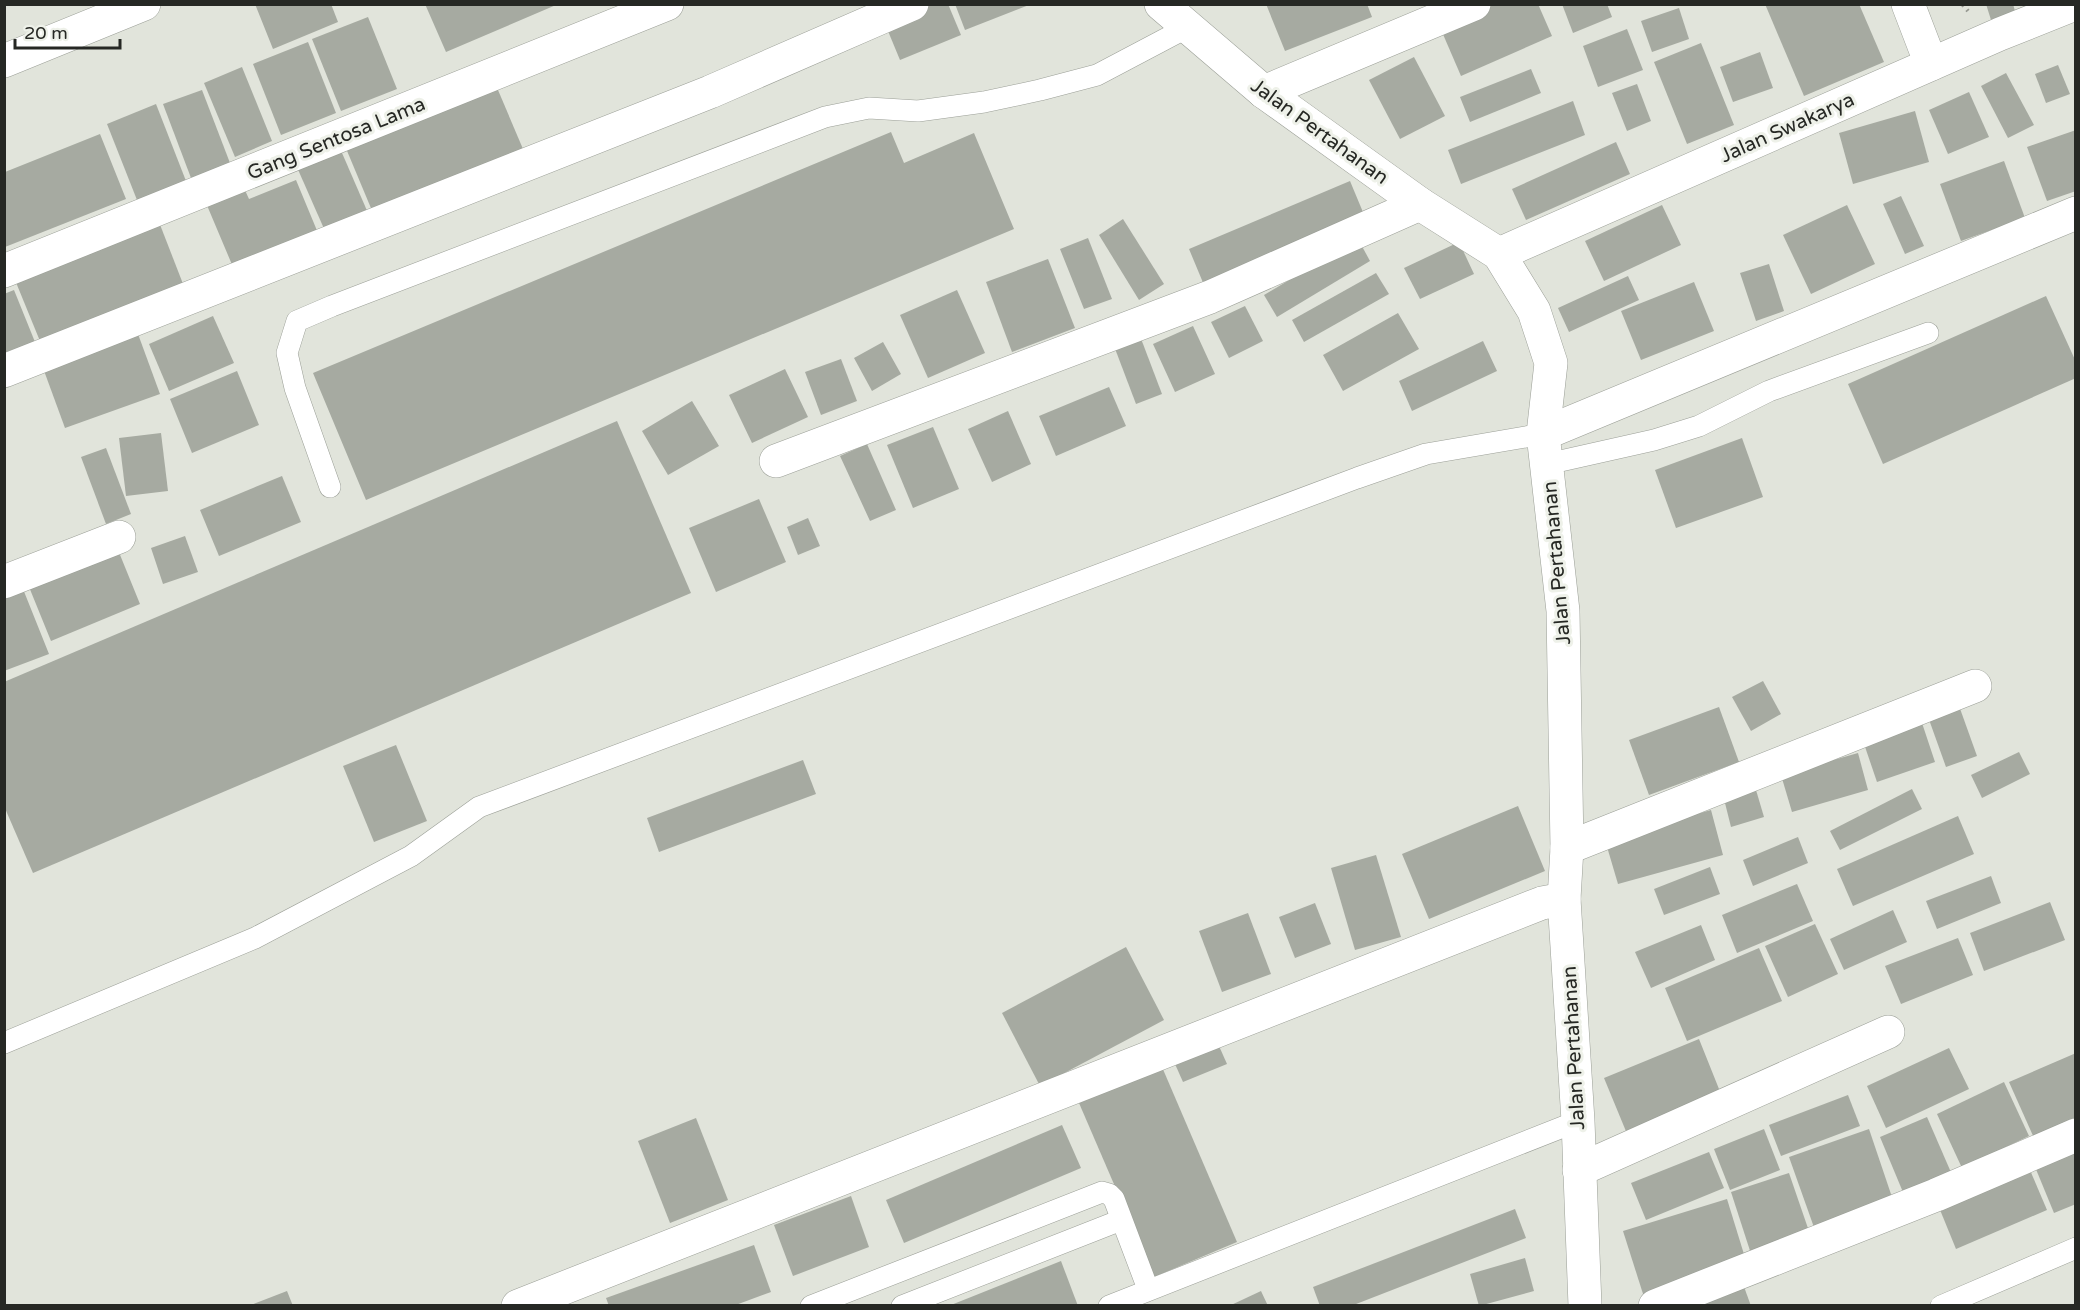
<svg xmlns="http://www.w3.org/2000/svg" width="2080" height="1310" font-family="'Varela Round',sans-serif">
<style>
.building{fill:#a6aaa1}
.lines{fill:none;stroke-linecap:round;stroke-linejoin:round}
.service-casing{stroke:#9b9f97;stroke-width:22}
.minor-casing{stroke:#9b9f97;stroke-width:34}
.primary-casing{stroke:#9b9f97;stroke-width:34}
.path{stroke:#969891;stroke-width:4;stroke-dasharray:3 4.5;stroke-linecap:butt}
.service{stroke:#fff;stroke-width:21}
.minor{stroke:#fff;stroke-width:33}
.primary{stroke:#fff;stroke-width:33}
.labels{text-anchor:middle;stroke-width:6;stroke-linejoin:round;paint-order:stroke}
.street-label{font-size:20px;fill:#262824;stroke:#eef1e9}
</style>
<rect width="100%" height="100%" fill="#e1e4db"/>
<g class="building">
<path d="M255,4H331L338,22L273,49Z"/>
<path d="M425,4L521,5H556L446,52Z"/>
<path d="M919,4H948L961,35L900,60L883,19Z"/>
<path d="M955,4H1028L1029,5L965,30Z"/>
<path d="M1266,4H1367L1372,17L1285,51Z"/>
<path d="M1484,4H1538L1552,36L1461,76L1439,25Z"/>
<path d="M1562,4H1607L1612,17L1573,33Z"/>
<path d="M1765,4H1859L1884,62L1804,96Z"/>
<path d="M1986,4H2013L2015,11L1991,20Z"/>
<path d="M1679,8L1689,39L1652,52L1641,21Z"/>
<path d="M368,17L397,89L341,111L312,39Z"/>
<path d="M1627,29L1643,70L1598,87L1583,46Z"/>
<path d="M308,42L336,113L281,135L253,64Z"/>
<path d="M1701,43L1734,125L1687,144L1654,62Z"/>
<path d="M1760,52L1773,88L1733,102L1720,67Z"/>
<path d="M1414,57L1445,116L1400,139L1369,80Z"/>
<path d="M2058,65L2070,94L2046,103L2035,74Z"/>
<path d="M242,67L272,141L235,157L204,83Z"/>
<path d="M1531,69L1541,93L1470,122L1460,97Z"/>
<path d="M2006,73L2034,125L2008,138L1981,86Z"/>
<path d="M495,83L523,149L373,213L345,146Z"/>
<path d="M1637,84L1651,121L1627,131L1612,93Z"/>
<path d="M202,90L230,163L191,178L163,104Z"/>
<path d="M1969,92L1989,137L1948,154L1929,110Z"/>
<path d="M1573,101L1585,135L1461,184L1448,150Z"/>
<path d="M156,104L186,181L137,200L107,124Z"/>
<path d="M1915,111L1929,162L1853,184L1839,133Z"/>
<path d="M2076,130V191L2047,201L2027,147Z"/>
<path d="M891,132L904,163L974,133L1014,229L366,500L313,373Z"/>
<path d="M100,134L126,199L5,247V172Z"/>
<path d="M1616,142L1630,174L1526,220L1512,189Z"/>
<path d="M339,146L368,213L325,231L296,165Z"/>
<path d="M2004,161L2025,218L1961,241L1940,184Z"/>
<path d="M296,180L318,233L233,267L206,203L244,188L249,199Z"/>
<path d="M1350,181L1365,217L1204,285L1189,249Z"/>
<path d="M1901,196L1924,246L1905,254L1883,204Z"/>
<path d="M1662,205L1681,245L1604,281L1585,241Z"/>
<path d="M1847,205L1875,264L1811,294L1783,235Z"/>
<path d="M1123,219L1164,284L1139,300L1099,235Z"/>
<path d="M159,222L185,289L42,346L15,280Z"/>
<path d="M1088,238L1112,299L1084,309L1060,249Z"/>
<path d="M1358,239L1370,261L1277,317L1264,295Z"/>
<path d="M1459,242L1474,274L1420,299L1404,268Z"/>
<path d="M1048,259L1075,328L1012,352L986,282Z"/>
<path d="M1769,264L1784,311L1756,321L1740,273Z"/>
<path d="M1376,273L1389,294L1304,342L1292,320Z"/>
<path d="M1628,276L1639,300L1569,332L1558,308Z"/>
<path d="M1694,282L1714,331L1641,360L1621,311Z"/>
<path d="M14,290L37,347L4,361V294Z"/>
<path d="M957,290L985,353L928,378L900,315Z"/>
<path d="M2046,296L2076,362V378L1883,464L1848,384Z"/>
<path d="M1245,306L1263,341L1229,358L1211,322Z"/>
<path d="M1398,313L1419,349L1343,391L1323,355Z"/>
<path d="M213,316L234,363L169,391L149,344Z"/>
<path d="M1193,326L1215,374L1175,392L1153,344Z"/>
<path d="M138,334L160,394L65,428L43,368Z"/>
<path d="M1140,336L1162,394L1136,404L1114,346Z"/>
<path d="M1483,341L1497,371L1412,411L1399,381Z"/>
<path d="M883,342L901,374L872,391L854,358Z"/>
<path d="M841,359L857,401L821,415L805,372Z"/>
<path d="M785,369L808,417L752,443L729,395Z"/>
<path d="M237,371L259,425L192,453L170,399Z"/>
<path d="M1109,387L1126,426L1056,456L1039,416Z"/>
<path d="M692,401L719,446L668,475L642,431Z"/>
<path d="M1008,411L1031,464L992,482L968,429Z"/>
<path d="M617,421L691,593L33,873L4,806V682Z"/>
<path d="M933,427L959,489L913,508L887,445Z"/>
<path d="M161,433L168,491L126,496L119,438Z"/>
<path d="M1742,438L1763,497L1676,528L1655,470Z"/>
<path d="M867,444L896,510L870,521L840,456Z"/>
<path d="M106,448L131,514L106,524L81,457Z"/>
<path d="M282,476L301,522L219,556L200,510Z"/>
<path d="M759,499L786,562L716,592L689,528Z"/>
<path d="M808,518L820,546L798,555L787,527Z"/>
<path d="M185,536L198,572L163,584L151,548Z"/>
<path d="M116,545L140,604L51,641L27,582Z"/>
<path d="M21,584L49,654L4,671V590Z"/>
<path d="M1763,681L1781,714L1751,731L1732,697Z"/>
<path d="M1958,703L1977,756L1946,767L1927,714Z"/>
<path d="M1719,707L1739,762L1649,795L1629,740Z"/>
<path d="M1919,714L1935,762L1877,782L1861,735Z"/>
<path d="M396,745L427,821L374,842L343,766Z"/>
<path d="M2019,752L2030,774L1982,798L1971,775Z"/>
<path d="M1858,753L1868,790L1792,812L1781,775Z"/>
<path d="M803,760L816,794L659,852L647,818Z"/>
<path d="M1912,789L1922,809L1840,850L1830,831Z"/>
<path d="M1756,790L1764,817L1731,827L1724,799Z"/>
<path d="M1518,806L1545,871L1429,919L1402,854Z"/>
<path d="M1711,810L1723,855L1618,884L1605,840Z"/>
<path d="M1958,816L1974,854L1853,906L1837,869Z"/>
<path d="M1798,837L1808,863L1753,886L1743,860Z"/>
<path d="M1376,855L1401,937L1355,950L1331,868Z"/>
<path d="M1710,867L1720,894L1664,915L1654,889Z"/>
<path d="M1991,876L2001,903L1937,929L1926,901Z"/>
<path d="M1797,884L1813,921L1737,953L1722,915Z"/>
<path d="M2050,902L2065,940L1984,971L1970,933Z"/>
<path d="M1315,903L1331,944L1295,958L1279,917Z"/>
<path d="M1893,910L1907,942L1844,970L1830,939Z"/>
<path d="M1248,913L1271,974L1222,992L1199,931Z"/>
<path d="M1815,924L1838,974L1788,997L1765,946Z"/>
<path d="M1701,925L1715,960L1651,988L1635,952Z"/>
<path d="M1958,938L1973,975L1901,1004L1885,966Z"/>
<path d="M1126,947L1164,1020L1040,1086L1002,1013Z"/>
<path d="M1759,948L1782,1001L1687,1041L1665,988Z"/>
<path d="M1215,1037L1227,1064L1183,1082L1171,1055Z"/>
<path d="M1699,1039L1725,1104L1630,1141L1604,1078Z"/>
<path d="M1949,1048L1969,1089L1886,1128L1867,1086Z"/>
<path d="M2076,1053V1119L2034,1138L2009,1082Z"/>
<path d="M1162,1067L1237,1242L1154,1277L1079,1103Z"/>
<path d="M2004,1082L2029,1136L1962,1168L1937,1114Z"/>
<path d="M1848,1095L1860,1126L1781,1156L1769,1125Z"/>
<path d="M1927,1117L1953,1177L1905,1197L1880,1137Z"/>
<path d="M696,1118L728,1200L670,1223L638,1141Z"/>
<path d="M1062,1125L1081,1168L904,1243L886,1200Z"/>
<path d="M1764,1129L1780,1170L1730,1190L1714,1149Z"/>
<path d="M1869,1129L1895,1206L1816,1233L1789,1157Z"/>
<path d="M2076,1145V1204L2054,1213L2033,1162Z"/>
<path d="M1709,1152L1724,1188L1646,1220L1631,1183Z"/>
<path d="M2027,1163L2047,1210L1956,1249L1936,1200Z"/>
<path d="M1789,1173L1812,1240L1753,1260L1731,1192Z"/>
<path d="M851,1196L869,1247L793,1276L774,1225Z"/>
<path d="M1727,1199L1747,1264L1644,1297L1623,1231Z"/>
<path d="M1515,1209L1526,1238L1351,1306H1320L1313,1287Z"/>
<path d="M754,1245L771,1292L733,1306H609L606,1298Z"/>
<path d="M1525,1258L1534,1291L1479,1306L1470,1274Z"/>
<path d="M1061,1261L1078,1306H951V1305Z"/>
<path d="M1743,1284L1751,1306H1686Z"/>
<path d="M287,1291L293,1306H251V1305Z"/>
<path d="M1261,1291L1268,1306H1229Z"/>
</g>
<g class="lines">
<g class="service-casing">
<g id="service">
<path d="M1547,464L1654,440L1699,426L1769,391L1928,333"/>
<path d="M330,487L295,388L287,353L297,321L332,306L825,117L869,108L918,111L984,102L1040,90L1097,75L1188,27"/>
<path d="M4,1043L255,938L411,856L479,807L1357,478L1426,454L1543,434"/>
<path d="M811,1306L1102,1192L1109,1194L1114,1199L1148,1289"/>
<path d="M902,1306L1121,1220"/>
<path d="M1109,1306L1578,1121"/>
<path d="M1941,1306L2076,1248"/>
</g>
</g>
<g class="minor-casing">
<g id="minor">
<path d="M1908,4L1931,64"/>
<path d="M4,61L144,4"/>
<path d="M1264,92L1474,4"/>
<path d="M1499,254L2000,34L2075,4"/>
<path d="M4,271L667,4"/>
<path d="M4,371L710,92L912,4"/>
<path d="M1543,434L2076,213"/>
<path d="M776,461L1210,297L1420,204"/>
<path d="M4,582L119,537"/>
<path d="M1567,848L1975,686"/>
<path d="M1579,1170L1888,1032"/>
<path d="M518,1306L1542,903L1564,899"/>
<path d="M1655,1306L1936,1195L2076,1135"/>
</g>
</g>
<g class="primary-casing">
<path id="primary" d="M1161,4L1264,92L1420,204L1499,254L1534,311L1551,363L1543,434L1563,611L1567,848L1564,899L1578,1121L1585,1306"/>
</g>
<path class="path" d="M1962,4L1968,11"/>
<use href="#service" class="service"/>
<use href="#minor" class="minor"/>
<use href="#primary" class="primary"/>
</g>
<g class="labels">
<g class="street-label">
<text transform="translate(1787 127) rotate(-24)" y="7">Jalan Swakarya</text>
<text transform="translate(1320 131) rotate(36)" y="7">Jalan Pertahanan</text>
<text transform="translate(336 138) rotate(-22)" y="7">Gang Sentosa Lama</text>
<text transform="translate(1556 563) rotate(-95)" y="7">Jalan Pertahanan</text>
<text transform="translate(1573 1048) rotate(-93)" y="7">Jalan Pertahanan</text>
</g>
</g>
<rect width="2080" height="1310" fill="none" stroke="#262824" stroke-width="12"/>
<path d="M15 39v9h105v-9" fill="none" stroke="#262824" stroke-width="3"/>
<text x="24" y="39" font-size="18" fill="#262824" stroke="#eef1e9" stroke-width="4.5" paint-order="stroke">20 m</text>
</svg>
